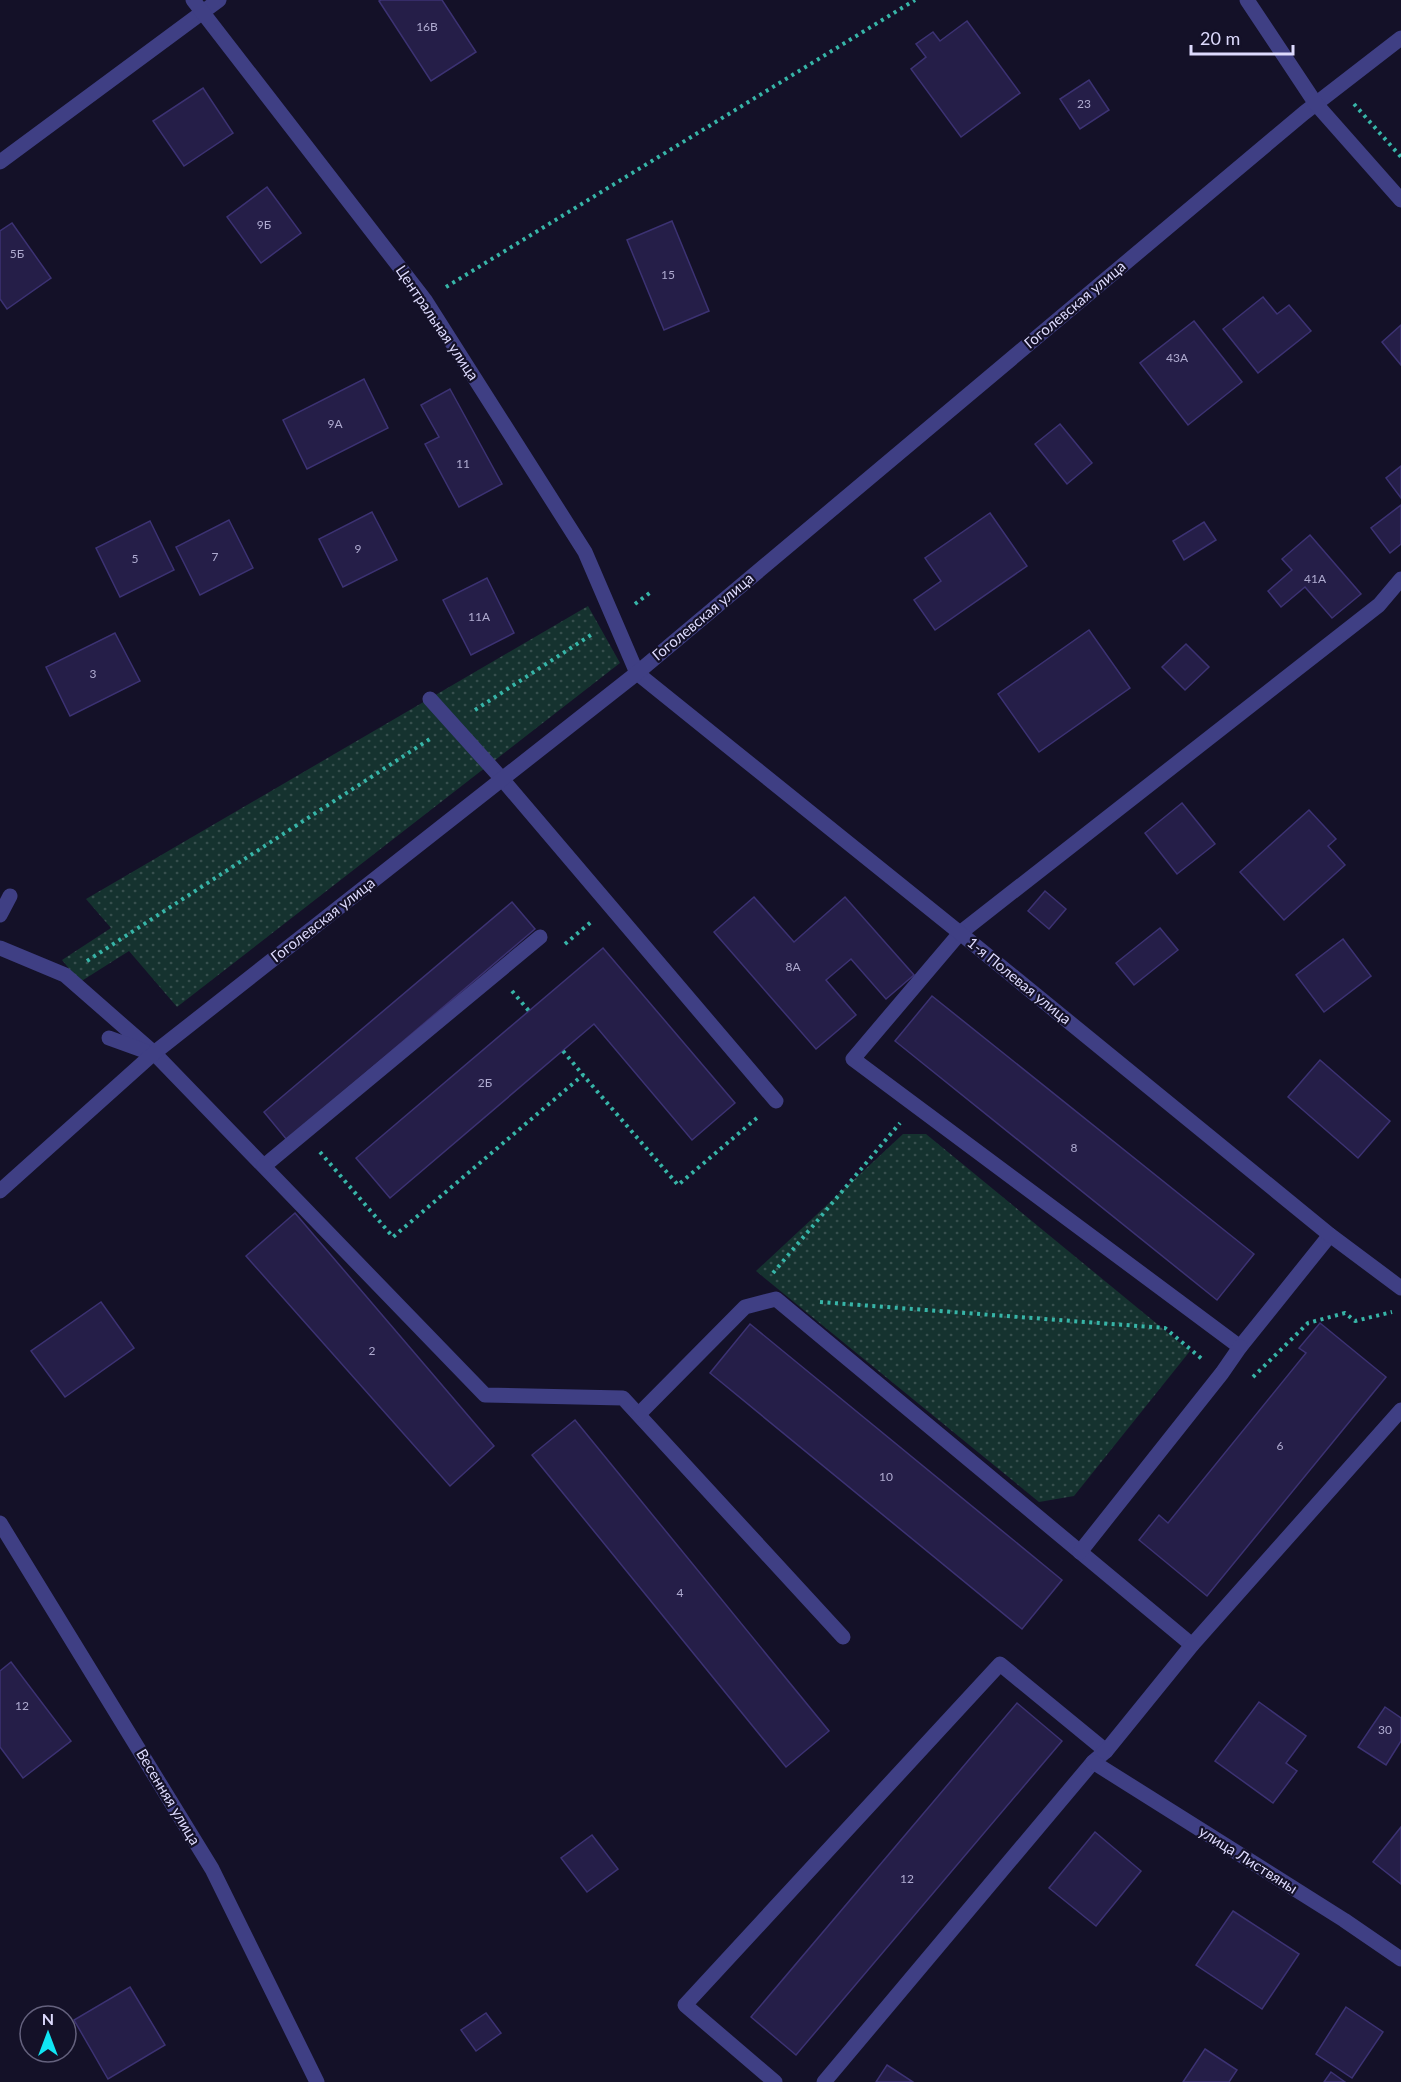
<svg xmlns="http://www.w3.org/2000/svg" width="1401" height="2082" font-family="Lato,sans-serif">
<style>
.grass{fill:url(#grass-dots)}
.building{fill:#251e48;stroke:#3c3273;stroke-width:1.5}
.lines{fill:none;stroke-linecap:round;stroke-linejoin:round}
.path{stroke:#37b5a8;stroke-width:4;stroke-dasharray:3 4.5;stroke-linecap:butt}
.service{stroke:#3f3f84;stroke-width:15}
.minor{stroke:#3f3f84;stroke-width:15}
.tertiary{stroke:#3f3f84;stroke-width:15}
.labels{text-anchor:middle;stroke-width:4.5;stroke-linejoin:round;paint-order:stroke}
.number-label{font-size:12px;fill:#afabd0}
.street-label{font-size:15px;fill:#dddafd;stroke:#141128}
</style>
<defs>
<pattern id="grass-dots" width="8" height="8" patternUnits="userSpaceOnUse" patternTransform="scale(1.5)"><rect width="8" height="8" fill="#15322f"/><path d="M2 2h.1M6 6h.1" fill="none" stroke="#374f4e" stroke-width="1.8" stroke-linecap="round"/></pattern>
</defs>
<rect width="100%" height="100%" fill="#141128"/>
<g class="grass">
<path d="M588,606L620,663L177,1007L129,951L80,982L62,960L111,928L86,899Z"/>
<path d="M903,1134H926L1190,1351L1074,1496L1039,1502L756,1271Z"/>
</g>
<g class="building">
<path d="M381,0H442L476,52L431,81L379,1Z"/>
<path d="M967,21L1020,93L961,137L911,69L926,57L916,44L933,32L940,41Z"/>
<path d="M1089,80L1109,110L1080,129L1060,99Z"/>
<path d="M203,88L233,133L184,166L153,121Z"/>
<path d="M267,187L301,233L261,263L227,217Z"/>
<path d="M672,221L709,311L664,330L627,240Z"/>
<path d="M12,223L51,278L7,309L0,299V231Z"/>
<path d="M1263,297L1277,314L1289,305L1311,331L1258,373L1223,329Z"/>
<path d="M1194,321L1242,382L1188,425L1140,363Z"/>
<path d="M1401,325V365L1382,342Z"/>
<path d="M364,379L388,428L307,469L283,420Z"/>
<path d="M450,389L502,484L459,507L425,444L439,437L421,405Z"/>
<path d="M1060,424L1092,463L1067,484L1035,444Z"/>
<path d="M1401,466V498L1386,478Z"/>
<path d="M1401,505V544L1390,553L1371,528Z"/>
<path d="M372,512L397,560L343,587L319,539Z"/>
<path d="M990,513L1027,566L935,630L914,600L941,581L925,558Z"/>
<path d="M229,520L253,568L200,595L176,547Z"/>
<path d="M150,521L174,570L120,597L96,548Z"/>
<path d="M1204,522L1216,540L1184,560L1173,541Z"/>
<path d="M1310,535L1361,594L1332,618L1305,587L1281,607L1268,591L1292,570L1282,559Z"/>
<path d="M487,578L514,633L471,655L443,600Z"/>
<path d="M1089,630L1130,688L1039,752L998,694Z"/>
<path d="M115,633L140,681L70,716L46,667Z"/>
<path d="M1186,644L1209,667L1185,690L1162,667Z"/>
<path d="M1182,803L1215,844L1177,874L1145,833Z"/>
<path d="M1309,810L1336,839L1328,846L1345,865L1284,920L1240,872Z"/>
<path d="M1045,891L1066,909L1049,929L1028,911Z"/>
<path d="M754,897L794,942L845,897L914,975L886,999L851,959L826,980L856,1015L816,1049L714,932Z"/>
<path d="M512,902L535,929L287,1140L264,1112Z"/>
<path d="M1160,928L1178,950L1134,985L1116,963Z"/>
<path d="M1343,939L1371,976L1324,1012L1296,975Z"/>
<path d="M603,948L735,1103L692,1140L594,1024L390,1198L356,1158Z"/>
<path d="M932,996L1254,1254L1217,1300L895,1041Z"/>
<path d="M1320,1060L1390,1121L1358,1158L1288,1097Z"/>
<path d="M295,1213L494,1446L450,1486L246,1256Z"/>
<path d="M101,1302L134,1348L65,1397L31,1351Z"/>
<path d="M1320,1323L1386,1377L1207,1596L1139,1540L1159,1515L1168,1523L1306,1353L1299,1348Z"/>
<path d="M750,1324L1062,1580L1022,1629L710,1373Z"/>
<path d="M575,1420L829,1731L786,1767L532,1455Z"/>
<path d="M11,1662L71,1741L23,1778L0,1747V1671Z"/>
<path d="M1259,1702L1306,1736L1286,1763L1297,1771L1273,1803L1215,1761Z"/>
<path d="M1017,1703L1062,1741L796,2055L751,2017Z"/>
<path d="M1385,1707L1401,1718V1741L1386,1765L1358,1747Z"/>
<path d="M1401,1827V1884L1373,1862Z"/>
<path d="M1095,1832L1141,1871L1096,1926L1049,1888Z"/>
<path d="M592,1835L618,1869L587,1892L561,1858Z"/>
<path d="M1233,1911L1299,1954L1262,2009L1196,1965Z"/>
<path d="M130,1987L165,2045L108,2079L74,2020Z"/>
<path d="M1346,2007L1383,2032L1352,2078L1316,2054Z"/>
<path d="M486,2013L501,2033L476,2051L461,2030Z"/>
<path d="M1205,2049L1237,2070L1229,2082H1183Z"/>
<path d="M887,2065L913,2082H876Z"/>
<path d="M1331,2072L1345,2082H1324Z"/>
</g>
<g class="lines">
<g class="path">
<path d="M1354,104L1401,157"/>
<path d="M446,287L915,0"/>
<path d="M635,604L651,592"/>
<path d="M475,710L594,633"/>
<path d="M565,944L591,922"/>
<path d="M87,961L433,737"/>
<path d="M512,991L529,1011"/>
<path d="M563,1051L583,1075"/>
<path d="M320,1152L393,1237L583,1075L678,1185L758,1117"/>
<path d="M773,1273L900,1123"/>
<path d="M820,1302L1165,1328L1202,1359"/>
<path d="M1253,1377L1308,1323L1345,1313L1355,1321L1392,1312"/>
</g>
<g class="service">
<path d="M0,162L219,0"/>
<path d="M430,699L502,779L776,1101"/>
<path d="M0,915L10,896"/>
<path d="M0,948L65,975L154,1053L485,1395L623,1398L843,1637"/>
<path d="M109,1038L145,1051"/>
<path d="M264,1166L540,937"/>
<path d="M1330,1235L1240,1347L853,1059L960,933L1379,605L1401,579"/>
<path d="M639,1414L745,1307L776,1299L1192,1645"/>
<path d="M1080,1552L1222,1373L1240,1347"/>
<path d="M775,2082L685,2005L1000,1664L1106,1751"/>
<path d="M824,2082L1093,1762L1106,1751L1192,1645L1401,1410"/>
</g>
<g class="minor">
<path d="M193,0L425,300L585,552L637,673L960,933L1330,1235L1401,1288"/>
<path d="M0,1191L154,1053L637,673L1304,113L1401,38"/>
<path d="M0,1523L212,1869L317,2082"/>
<path d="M1093,1762L1344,1920L1401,1959"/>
</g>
<path class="tertiary" d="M1247,0L1316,104L1401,200"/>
</g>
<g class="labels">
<g class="number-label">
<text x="427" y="31">16В</text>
<text x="1084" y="108">23</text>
<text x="264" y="229">9Б</text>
<text x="17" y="258">5Б</text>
<text x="668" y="279">15</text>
<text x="1177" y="362">43А</text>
<text x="335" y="428">9А</text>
<text x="463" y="468">11</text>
<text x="358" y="553">9</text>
<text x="215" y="561">7</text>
<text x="135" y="563">5</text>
<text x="1315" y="583">41А</text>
<text x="479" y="621">11А</text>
<text x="93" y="678">3</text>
<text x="793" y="971">8А</text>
<text x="485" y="1087">2Б</text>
<text x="1074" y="1152">8</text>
<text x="372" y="1355">2</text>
<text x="1280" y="1450">6</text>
<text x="886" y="1481">10</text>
<text x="680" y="1597">4</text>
<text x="22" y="1710">12</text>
<text x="1385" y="1734">30</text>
<text x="907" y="1883">12</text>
</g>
<g class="street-label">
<text transform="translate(1075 305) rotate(-40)" y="5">Гоголевская улица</text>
<text transform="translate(437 323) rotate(56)" y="5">Центральная улица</text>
<text transform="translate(703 617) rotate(-40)" y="5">Гоголевская улица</text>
<text transform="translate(323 920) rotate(-38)" y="5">Гоголевская улица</text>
<text transform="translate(1019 981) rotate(39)" y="5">1-я Полевая улица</text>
<text transform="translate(168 1797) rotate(59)" y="5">Весенняя улица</text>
<text transform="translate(1248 1860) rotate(32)" y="5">улица Листвяны</text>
</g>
</g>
<g transform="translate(48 2034)"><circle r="28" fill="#141128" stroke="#64617d" stroke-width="1.5"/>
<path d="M0-4.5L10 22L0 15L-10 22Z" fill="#10e5f3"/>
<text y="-9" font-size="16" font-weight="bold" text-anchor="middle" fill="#dddafd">N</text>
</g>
<path d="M1191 45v9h102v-9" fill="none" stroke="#dddafd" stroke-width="3"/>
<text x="1200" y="45" font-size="18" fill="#dddafd" stroke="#141128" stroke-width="4.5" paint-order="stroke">20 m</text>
</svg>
